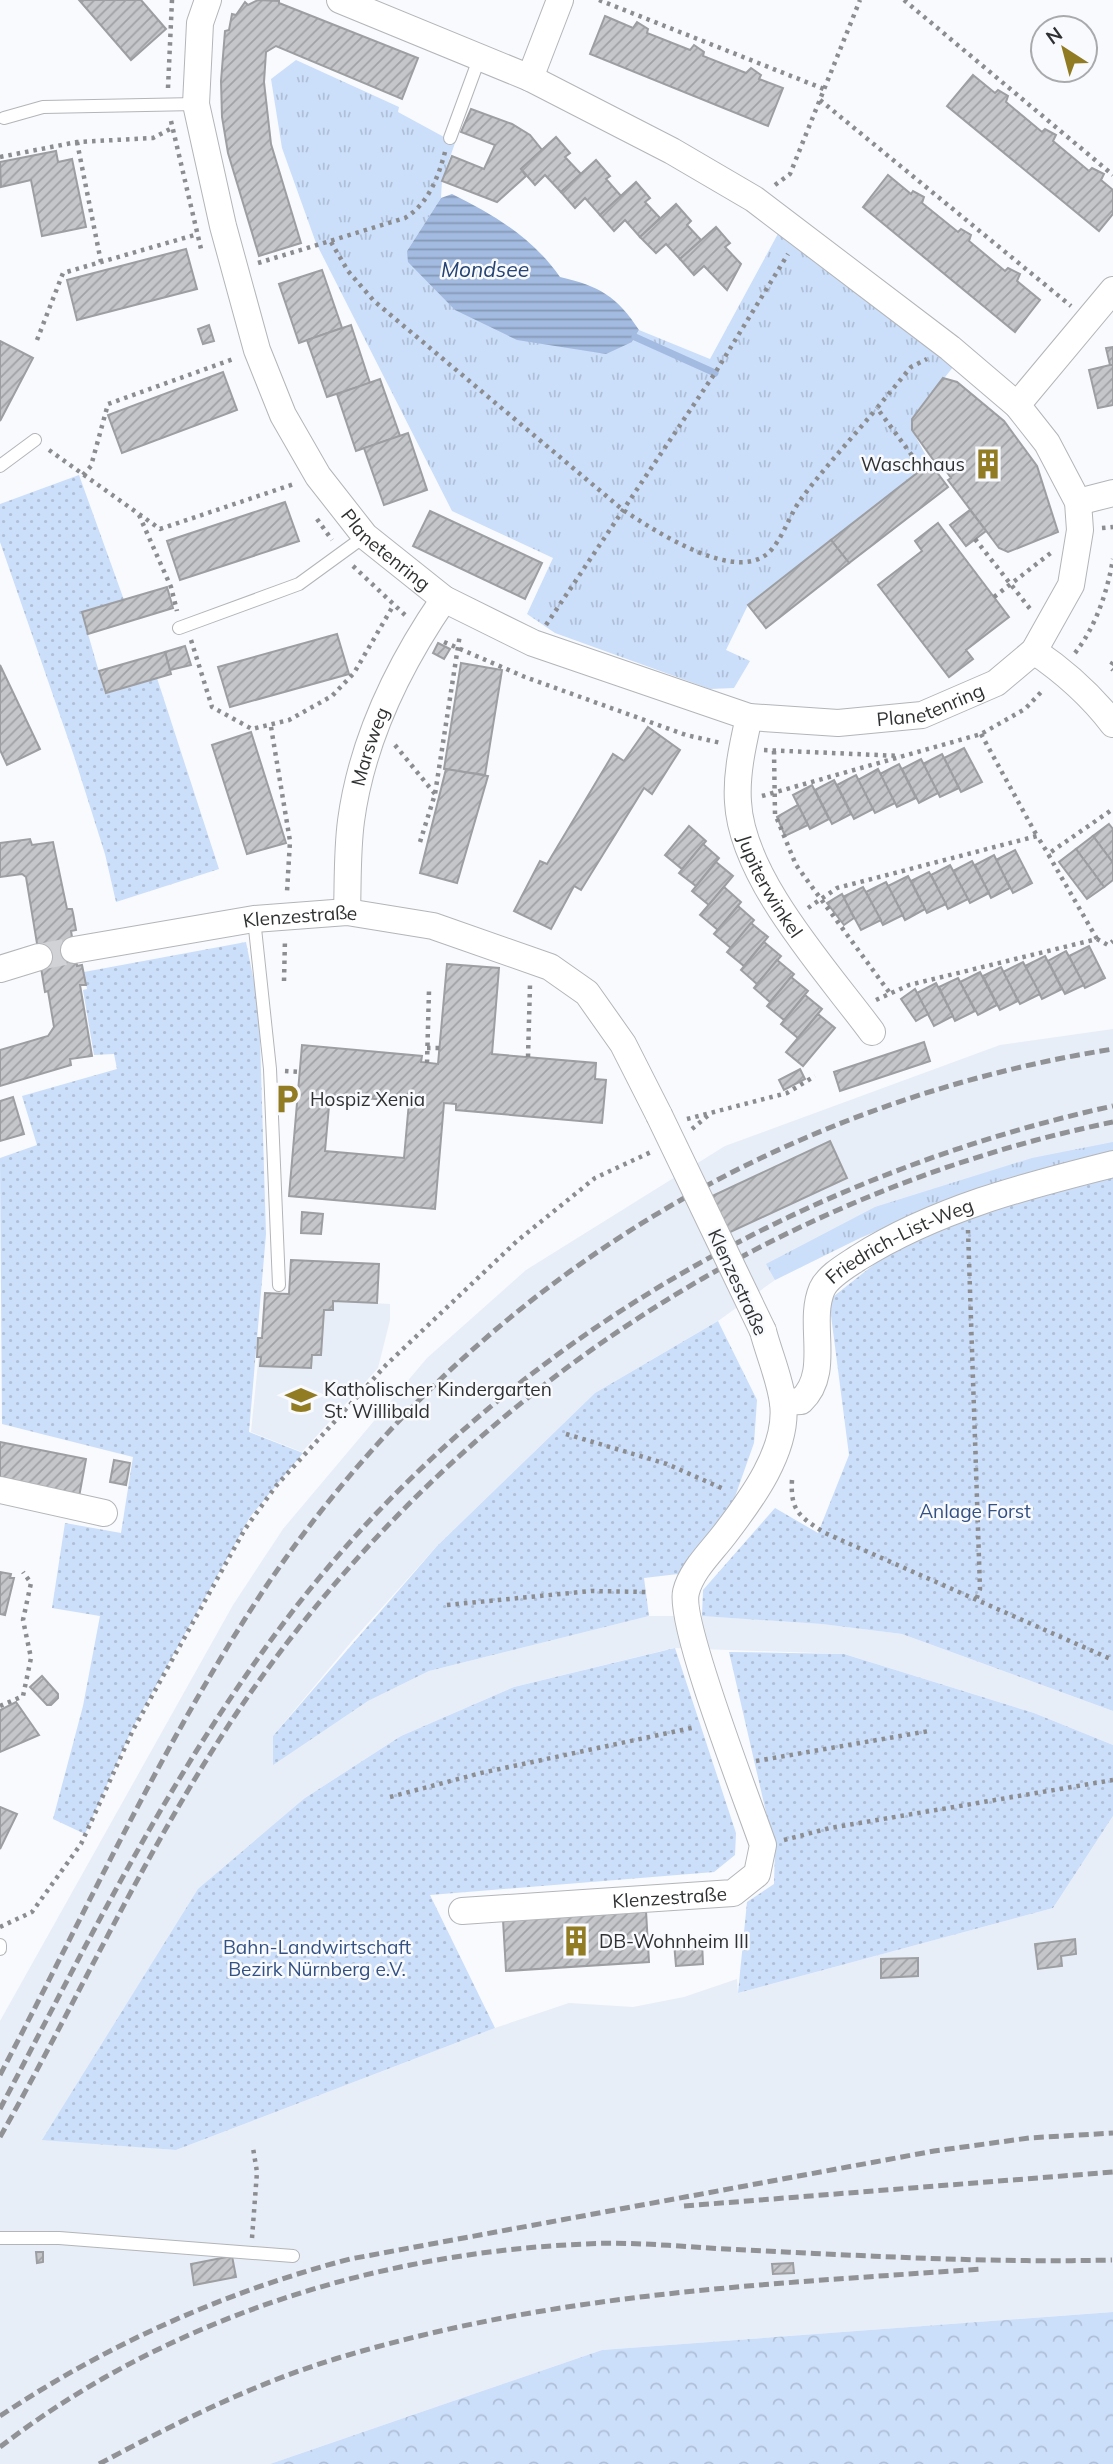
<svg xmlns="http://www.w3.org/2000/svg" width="1113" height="2464" font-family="Mulish,sans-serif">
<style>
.built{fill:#e7eef7}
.grass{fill:url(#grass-tufts)}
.forest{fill:url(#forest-crowns)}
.garden{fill:url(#garden-dots)}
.water{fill:url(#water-rules)}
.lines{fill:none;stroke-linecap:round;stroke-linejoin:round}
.stream{stroke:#a3bbe0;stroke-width:7}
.building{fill:url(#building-hatch);stroke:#9d9ea1;stroke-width:2;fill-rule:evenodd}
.minor-tunnel{stroke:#d0d2d5;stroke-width:26;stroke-dasharray:26 13;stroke-linecap:butt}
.service-casing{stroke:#b3b5b8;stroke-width:14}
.minor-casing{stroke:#b3b5b8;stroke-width:28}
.path{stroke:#8c8d90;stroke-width:4.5;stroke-dasharray:3.5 5;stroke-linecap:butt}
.service{stroke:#fff;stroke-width:12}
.minor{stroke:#fff;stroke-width:26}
.rail{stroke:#919295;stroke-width:5;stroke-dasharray:10 5;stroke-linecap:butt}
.minor-bridge-casing{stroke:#b3b5b8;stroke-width:28;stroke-linecap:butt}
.minor-bridge{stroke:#fff;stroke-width:26}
.labels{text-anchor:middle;stroke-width:5;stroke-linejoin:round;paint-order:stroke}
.poi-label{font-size:19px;fill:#303132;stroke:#f8fafe;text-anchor:start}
.street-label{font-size:19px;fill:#303132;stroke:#f8fafe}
.park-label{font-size:19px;fill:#335283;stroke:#f8fafe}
.water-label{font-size:21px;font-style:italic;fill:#254473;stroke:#f8fafe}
</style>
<defs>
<pattern id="grass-tufts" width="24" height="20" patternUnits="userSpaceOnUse" patternTransform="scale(1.75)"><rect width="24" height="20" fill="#cbdefa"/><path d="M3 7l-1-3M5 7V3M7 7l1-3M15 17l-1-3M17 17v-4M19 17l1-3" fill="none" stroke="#afbfd7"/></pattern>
<pattern id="forest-crowns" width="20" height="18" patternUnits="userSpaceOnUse" patternTransform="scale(1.75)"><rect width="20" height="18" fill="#cbdefa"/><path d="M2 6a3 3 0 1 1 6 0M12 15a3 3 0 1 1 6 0" fill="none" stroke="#afbfd7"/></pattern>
<pattern id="garden-dots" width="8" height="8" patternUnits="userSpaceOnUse" patternTransform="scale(1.75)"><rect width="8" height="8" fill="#cbdefa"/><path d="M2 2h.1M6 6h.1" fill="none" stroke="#afbfd7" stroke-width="1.8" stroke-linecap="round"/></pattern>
<pattern id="water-rules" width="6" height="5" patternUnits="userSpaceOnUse" patternTransform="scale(1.75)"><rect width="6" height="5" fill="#a3bbe0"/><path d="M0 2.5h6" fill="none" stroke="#8599b6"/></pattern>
<pattern id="building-hatch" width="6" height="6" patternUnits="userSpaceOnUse" patternTransform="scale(1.75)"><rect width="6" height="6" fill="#c5c6ca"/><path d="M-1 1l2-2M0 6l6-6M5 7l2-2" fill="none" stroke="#a0a1a5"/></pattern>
</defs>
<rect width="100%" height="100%" fill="#f8fafe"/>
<g class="built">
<path d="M1113,1029V1156L977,1189L860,1238L775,1280L718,1321L595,1393L437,1546L352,1641L273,1736V1764L368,1701L429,1671L649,1616H702L823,1624L902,1634L1113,1711V1745L1034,1713L844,1654L674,1648L514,1687L401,1736L305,1798L43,2139L176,2150L495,2028L569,2003L633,2007L684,1997L737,1979L738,1993L1053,1908L1113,1816V2312L602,2350L270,2464H0V2021L233,1605L283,1529L427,1358L526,1270L725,1146L1000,1045Z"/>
<path d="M265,1293L289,1294L290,1299L390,1304V1320L378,1368L302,1452L251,1432Z"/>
</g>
<g class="grass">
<path d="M296,60L399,107L398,112L455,143L442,180L441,198L407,251L632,342L639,330L710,359L780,230L953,367L912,419V430L930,463L748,605L726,650L750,661L734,688L710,689L555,633L527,614L553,558L452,511L316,243L282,148L271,79Z"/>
<path d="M1113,1142V1156L977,1189L860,1238L775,1280L766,1264L875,1207L1032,1158Z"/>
</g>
<path class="forest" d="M1113,2312V2464H270L602,2350Z"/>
<g class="garden">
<path d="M79,475L124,600L82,613L105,693L157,678L219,869L116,902L105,854L74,756L0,542V504Z"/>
<path d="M246,942L259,1006L266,1234L249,1432L303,1453L250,1517L133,1727L85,1834L53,1819L83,1706L100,1616L52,1608L65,1523L121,1533L133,1457L2,1424L0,1158L37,1145L22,1096L117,1069L114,1054L94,1055L83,990L87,989L84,972Z"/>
<path d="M1113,1175V1711L902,1634L822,1624L702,1616L703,1590L775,1508L818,1533L849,1455L829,1300L891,1251L967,1216Z"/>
<path d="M718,1321L757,1400L754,1443L725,1525L678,1574L644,1578L649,1616L429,1671L368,1701L273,1765V1736L437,1546L595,1393Z"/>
<path d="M675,1648L736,1833L735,1855L714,1872L430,1895L495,2028L176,2150L42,2140L198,1889L305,1798L401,1736L514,1687Z"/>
<path d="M729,1652L844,1654L1034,1713L1113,1745V1816L1053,1908L738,1993L747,1902L774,1884L775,1851Z"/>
</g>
<path class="water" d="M452,194C494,215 532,237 560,277C599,286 617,296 639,330L632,342L606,354L517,340L455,310L408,262L407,251L441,198Z"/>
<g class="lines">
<path class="stream" d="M635,337L715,373"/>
</g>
<g class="building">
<path d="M79,0H141L166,29L131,60Z"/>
<path d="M258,0L279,1V3L418,58L402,99L276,46L266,52L264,82L271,144L301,243L259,256L228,153L222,117L221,81L225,31L229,30L232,14L236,15L245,2L248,5Z"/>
<path d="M605,16L633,28L637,22L648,29L647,33L690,50L694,45L704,52L703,56L746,73L751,68L761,75L759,79L783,88L768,126L590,54Z"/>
<path d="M973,75L995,93L998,90L1008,96L1006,102L1042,132L1045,129L1056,135L1053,141L1089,171L1092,168L1104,174L1101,180L1113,190V214L1099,231L947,106Z"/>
<path d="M471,109L512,124L530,135L542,150L521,169L526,176L497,202L442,181L452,156L484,169L495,145L461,132Z"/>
<path d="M556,137L570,153L565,157L581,174L561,192L545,175L535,185L521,169Z"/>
<path d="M56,151L58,162L72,159L86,227L42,236L31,180L1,187L0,162Z"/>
<path d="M596,160L610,176L606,179L621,196L600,215L585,198L575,208L561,192Z"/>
<path d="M888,175L911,194L913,191L924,197L922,203L958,232L961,229L971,235L969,241L1005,271L1008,268L1020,274L1017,281L1040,300L1015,332L863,207Z"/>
<path d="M636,182L650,198L645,202L660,218L640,237L625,220L614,231L600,215Z"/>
<path d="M676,204L691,221L687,225L701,240L680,259L666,244L656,253L640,237Z"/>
<path d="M716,227L730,243L725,247L741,264L727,290L704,266L694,275L680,259Z"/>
<path d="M186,249L197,289L77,320L67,280Z"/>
<path d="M322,270L342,328L299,343L279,284Z"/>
<path d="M209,325L214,341L203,344L198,329Z"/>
<path d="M351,325L370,383L327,397L307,340Z"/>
<path d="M0,341L33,358L0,421Z"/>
<path d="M1113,347V365H1110L1106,348Z"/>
<path d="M1110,365H1113V405L1098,408L1089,370Z"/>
<path d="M223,372L237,410L122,453L108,415Z"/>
<path d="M943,378L957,382L1004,421L1037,466L1058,532L1008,552L999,548L948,480L951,478L944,468L937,459L934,461L912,430V419Z"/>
<path d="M380,379L400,436L356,451L337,394Z"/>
<path d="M408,433L427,490L384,505L364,448Z"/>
<path d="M930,463L948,487L849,563L831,540Z"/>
<path d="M285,502L299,541L180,580L167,541Z"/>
<path d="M970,510L986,531L966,546L950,525Z"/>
<path d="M430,511L542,563L525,599L413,546Z"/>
<path d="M938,523L1009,617L966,650L973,659L949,677L878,585L922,551L915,541Z"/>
<path d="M831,540L849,563L766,628L748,605Z"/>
<path d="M167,587L173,608L88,634L82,612Z"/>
<path d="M337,634L349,674L230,707L218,667Z"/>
<path d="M438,643L450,649L444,659L433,653Z"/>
<path d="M185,646L191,665L170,670L165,652Z"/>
<path d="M165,652L171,674L106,693L99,671Z"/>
<path d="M461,663L502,670L485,775L444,769Z"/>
<path d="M0,665L40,749L7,765L0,750Z"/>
<path d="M648,727L680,750L652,794L644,788L581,890L574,886L551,929L514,911L540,861L547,864L613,754L624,761Z"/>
<path d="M251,732L286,843L247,854L212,745Z"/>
<path d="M964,748L982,782L961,792L944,758Z"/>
<path d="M942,754L959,788L940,797L923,764Z"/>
<path d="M921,759L938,793L919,803L902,769Z"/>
<path d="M899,764L916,798L897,807L880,774Z"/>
<path d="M446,769L488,776L457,883L420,873Z"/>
<path d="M878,769L895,803L875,813L858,780Z"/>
<path d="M856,775L873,809L854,819L837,785Z"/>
<path d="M834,780L851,814L832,824L815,790Z"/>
<path d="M812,785L829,819L810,829L793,795Z"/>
<path d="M798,805L808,825L785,836L777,817Z"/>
<path d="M1109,824L1113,829V863L1093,836Z"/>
<path d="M689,826L706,841L682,869L665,855Z"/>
<path d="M1093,836L1113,863V880L1104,887L1076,849Z"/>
<path d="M30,839L32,845L53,842L67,909H72L73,913L76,930L71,931L77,966L82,965L86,985H80L92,1056L70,1059L71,1065L0,1086V1050L48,1036L54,1027L48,991L45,992L26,877L22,874L0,877V843Z"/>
<path d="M703,844L719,858L696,886L679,873Z"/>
<path d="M1076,849L1104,887L1087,899L1059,862Z"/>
<path d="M1015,850L1032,883L1013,893L996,860Z"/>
<path d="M994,855L1010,888L991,898L975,865Z"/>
<path d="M972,861L989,893L970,903L953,871Z"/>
<path d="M716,862L733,876L709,905L692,891Z"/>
<path d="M950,865L968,899L948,909L931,875Z"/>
<path d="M929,872L946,904L927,913L911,881Z"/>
<path d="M908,876L925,909L905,920L888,886Z"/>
<path d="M886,882L903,915L883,925L866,892Z"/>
<path d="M724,887L741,902L718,930L700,915Z"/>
<path d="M863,887L881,920L861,930L843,897Z"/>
<path d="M842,894L854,918L844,925L827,903Z"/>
<path d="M738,906L754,920L731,948L714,934Z"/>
<path d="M751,923L768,937L744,966L727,952Z"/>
<path d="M764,942L781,956L757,984L741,970Z"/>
<path d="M1089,946L1105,978L1085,988L1069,956Z"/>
<path d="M1066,951L1084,985L1065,994L1048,961Z"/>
<path d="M1045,956L1062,989L1042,999L1025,966Z"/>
<path d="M777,960L794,974L770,1002L754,988Z"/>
<path d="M1023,962L1040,994L1020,1004L1003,972Z"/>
<path d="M447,964L499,968L492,1054L596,1063L595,1079L606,1080L602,1123L456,1110V1104L444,1103L435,1209L289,1196L302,1045L422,1056L421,1062L438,1064ZM330,1095L409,1102L404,1158L325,1151Z"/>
<path d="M1001,967L1018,1001L1000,1010L983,976Z"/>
<path d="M980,972L997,1005L978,1015L960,982Z"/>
<path d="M791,977L808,991L784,1020L767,1006Z"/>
<path d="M958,978L975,1011L955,1021L939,987Z"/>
<path d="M936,983L953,1016L934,1026L917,993Z"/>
<path d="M915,989L928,1014L916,1021L901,999Z"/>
<path d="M805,995L822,1009L798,1038L781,1024Z"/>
<path d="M818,1014L835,1028L803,1066L786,1052Z"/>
<path d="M924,1042L930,1061L840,1091L834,1072Z"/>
<path d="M800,1069L805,1079L784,1090L779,1080Z"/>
<path d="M13,1097L24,1134L0,1141V1101Z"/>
<path d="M830,1141L847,1178L726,1234L708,1198Z"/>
<path d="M302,1212L323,1214L321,1234L301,1233Z"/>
<path d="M291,1260L379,1264L377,1303L333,1301V1310H324L321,1355H312L311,1368L260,1366L261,1357H257L258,1338H262L265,1293L289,1294Z"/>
<path d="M0,1442L86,1459L79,1497L0,1481Z"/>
<path d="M114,1460L130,1463L126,1485L110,1482Z"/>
<path d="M0,1572L11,1574L10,1578H14L5,1615L0,1614Z"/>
<path d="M42,1676L58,1694V1698L51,1705H47L30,1687Z"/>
<path d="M16,1702L39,1735L0,1752V1710Z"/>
<path d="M0,1807L17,1814L0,1849Z"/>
<path d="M646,1911L649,1962L506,1971L503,1920Z"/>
<path d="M1075,1939L1076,1954L1061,1956L1062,1966L1038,1969L1035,1944Z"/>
<path d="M702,1941L703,1964L676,1966L674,1943Z"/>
<path d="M918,1958V1976L881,1978V1959Z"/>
<path d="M36,2252H43V2262L37,2263Z"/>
<path d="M232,2256L236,2277L194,2285L191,2264Z"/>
<path d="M793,2263L794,2273L773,2274L772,2264Z"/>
</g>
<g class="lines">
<path class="minor-tunnel" d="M39,957L74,950"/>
<g class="service-casing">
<g id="service">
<path d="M4,118L43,107L196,104"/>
<path d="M450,138L479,59"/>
<path d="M0,466L35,440"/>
<path d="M179,628L299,584L365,536"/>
<path d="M254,919L270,1069L279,1285"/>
<path d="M0,1945V1949"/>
<path d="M0,2238H59L293,2256"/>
</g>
</g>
<g class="minor-casing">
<g id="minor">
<path id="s1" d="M208,0L200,23L196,104L223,226L257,350L283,415L318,476L365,536L444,599L533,643L749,717L838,723L922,715L996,683L1034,651L1071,585L1080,530L1078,502L1047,443L1017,405L950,348L754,199L672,151L530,78L340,0"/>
<path d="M530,78L560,0"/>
<path d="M1017,405L1113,290"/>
<path d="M1078,502L1113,493"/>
<path d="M1034,651C1065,672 1090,694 1113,724"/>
<path id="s2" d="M749,717C743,744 736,774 738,802C742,879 827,971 872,1032"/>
<path id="s3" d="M347,912C348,882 347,851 351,821C362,739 398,666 444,599"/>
<path id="s4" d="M74,950L254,919L347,912L433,926L550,967L587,993L623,1044L659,1115"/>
<path d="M0,969L39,957"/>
<path id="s5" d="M783,1402L801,1401C832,1372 807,1324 822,1289C828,1276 846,1266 858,1258C936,1209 1025,1186 1113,1164"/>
<path d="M0,1490L104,1513"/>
<path id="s6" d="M462,1911L733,1893L757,1874L763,1845C749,1804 678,1623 686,1592C691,1571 711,1552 724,1535C751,1500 789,1449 783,1403C780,1379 769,1354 763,1331"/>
</g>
</g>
<g class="path">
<path d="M599,0L824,89"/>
<path d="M904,0L1113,175"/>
<path d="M168,88L172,0"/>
<path d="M820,100L1071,306"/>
<path d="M171,121L201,249"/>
<path d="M77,142L101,262"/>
<path d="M0,157L77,142L153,138L174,127"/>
<path d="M775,185L790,174L860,0"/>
<path d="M331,242L348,271L374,301L623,510C654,530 740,588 772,549C784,535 790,514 801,499C825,467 852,438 877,408"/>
<path d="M258,263L405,218C428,204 438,178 445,152"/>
<path d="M37,340L63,273L198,234"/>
<path d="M49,450L160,529L294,484"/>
<path d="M922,469L877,408L911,367L927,359"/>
<path d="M83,475L91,466L108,404L236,358"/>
<path d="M139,515L171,587L177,611"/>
<path d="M317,519L332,540"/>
<path d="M1102,528L1113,527"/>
<path d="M975,539L1031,610"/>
<path d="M353,566L405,615"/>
<path d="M994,597L1052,552"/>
<path d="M546,625L715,373L788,254"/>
<path d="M191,640L212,707L252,729L289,720L332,696L354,673L393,606"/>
<path d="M444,642L525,677L686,735L721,743"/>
<path d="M1075,653C1096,626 1107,593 1113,559"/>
<path d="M1113,662L1110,667L1113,670"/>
<path d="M271,727L290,841L287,892"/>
<path d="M981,734L1037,836"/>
<path d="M395,745L435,794"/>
<path d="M764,750L900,756"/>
<path d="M774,751L775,814L796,865L889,992"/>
<path d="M762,796L981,734L1025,709L1044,689"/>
<path d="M420,842L435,794L460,634"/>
<path d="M808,908L837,888L1037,836L1049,855"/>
<path d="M1097,939L1048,854L1113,809"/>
<path d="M284,981L285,939"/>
<path d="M876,1000L909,985L1097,939L1108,945L1113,941"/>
<path d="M427,1048H440"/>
<path d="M528,1057L530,985"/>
<path d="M427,1063L429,991"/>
<path d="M285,1071L300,1072"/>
<path d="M687,1119L787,1093L815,1076"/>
<path d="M692,1129L710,1114"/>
<path d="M968,1230L980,1589L976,1600"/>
<path d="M566,1434L667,1464L726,1490"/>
<path d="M792,1480C790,1511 800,1517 825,1533L1113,1660"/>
<path d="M447,1605L591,1591L646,1592"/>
<path d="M0,1706L23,1696L31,1658L23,1620L31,1583L23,1572"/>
<path d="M756,1761L929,1731"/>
<path d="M390,1797L481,1773L696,1727"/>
<path d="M784,1840L830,1828L1113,1780"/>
<path d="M0,1927L32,1912L81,1844L133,1730L245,1529L276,1486L386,1365L517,1241L595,1178L651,1152"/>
<path d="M252,2238L257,2172L253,2148"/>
</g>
<use href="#service" class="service"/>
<use href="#minor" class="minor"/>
<g class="rail">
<path d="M0,2075C85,1914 162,1744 263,1591C461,1295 763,1105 1113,1049"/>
<path d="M0,2109C83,1951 162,1791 266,1647C466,1367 780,1179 1113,1106"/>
<path d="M0,2137C79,1998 145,1851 234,1717C436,1414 756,1195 1113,1122"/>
<path d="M684,2206L1113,2172"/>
<path d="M0,2416C108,2344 224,2292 350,2259L934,2151L1029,2138L1113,2133"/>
<path d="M0,2447C166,2319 376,2253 584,2244C637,2241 693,2248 746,2250C868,2256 990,2263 1112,2260"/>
<path d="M99,2464C174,2424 253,2384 335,2359C551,2293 758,2285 981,2269"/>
</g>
<g class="minor-bridge-casing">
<path id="minor-bridge" d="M659,1115L763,1331"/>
</g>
<use href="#minor-bridge" class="minor-bridge"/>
</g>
<defs>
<g id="building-bare" transform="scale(2.415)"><path d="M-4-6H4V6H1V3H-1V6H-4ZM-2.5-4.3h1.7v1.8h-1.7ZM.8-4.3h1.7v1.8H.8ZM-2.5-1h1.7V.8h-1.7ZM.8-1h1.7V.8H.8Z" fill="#927c23" stroke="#f8fafe" stroke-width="2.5" paint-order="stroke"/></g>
<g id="parking-bare" transform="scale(2.415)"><path d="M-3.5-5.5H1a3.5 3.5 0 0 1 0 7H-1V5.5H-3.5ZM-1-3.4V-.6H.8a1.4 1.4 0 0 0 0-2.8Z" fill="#927c23" stroke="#f8fafe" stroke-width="2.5" paint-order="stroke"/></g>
<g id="school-bare" transform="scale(2.415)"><path d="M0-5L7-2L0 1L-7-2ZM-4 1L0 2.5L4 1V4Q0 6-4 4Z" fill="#927c23" stroke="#f8fafe" stroke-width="2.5" paint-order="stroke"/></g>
</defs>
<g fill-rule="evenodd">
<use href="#building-bare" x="988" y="464"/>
<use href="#parking-bare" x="287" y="1099"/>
<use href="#school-bare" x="301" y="1400"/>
<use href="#building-bare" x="576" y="1941"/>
</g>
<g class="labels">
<g class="poi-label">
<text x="965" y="471" text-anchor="end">Waschhaus</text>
<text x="310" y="1106">Hospiz Xenia</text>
<text x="324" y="1396">Katholischer Kindergarten<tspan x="324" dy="22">St. Willibald</tspan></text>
<text x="599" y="1948">DB-Wohnheim III</text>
</g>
<g class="street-label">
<text dy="7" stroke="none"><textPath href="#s1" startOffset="600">Planetenring</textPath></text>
<text dy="7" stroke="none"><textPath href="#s1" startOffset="1188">Planetenring</textPath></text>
<text dy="7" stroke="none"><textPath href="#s3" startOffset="168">Marsweg</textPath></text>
<text dy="7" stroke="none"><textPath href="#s2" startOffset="177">Jupiterwinkel</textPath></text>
<text dy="7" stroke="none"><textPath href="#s4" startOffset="229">Klenzestraße</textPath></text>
<text dy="7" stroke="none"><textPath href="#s5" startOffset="228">Friedrich-List-Weg</textPath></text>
<text transform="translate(738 1282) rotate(65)" y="7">Klenzestraße</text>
<text dy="7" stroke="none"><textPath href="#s6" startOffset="208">Klenzestraße</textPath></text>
</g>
<g class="park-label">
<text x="975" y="1518">Anlage Forst</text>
<text x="317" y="1954">Bahn-Landwirtschaft<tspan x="317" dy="22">Bezirk Nürnberg e.V.</tspan></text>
</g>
<g class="water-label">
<text x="485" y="277">Mondsee</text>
</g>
</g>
<g transform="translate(1064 49) rotate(324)"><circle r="33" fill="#f8fafe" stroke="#a8aaac" stroke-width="2"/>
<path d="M0-5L12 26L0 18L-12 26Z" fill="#927c23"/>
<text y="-10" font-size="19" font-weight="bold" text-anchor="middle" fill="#303132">N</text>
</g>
</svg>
